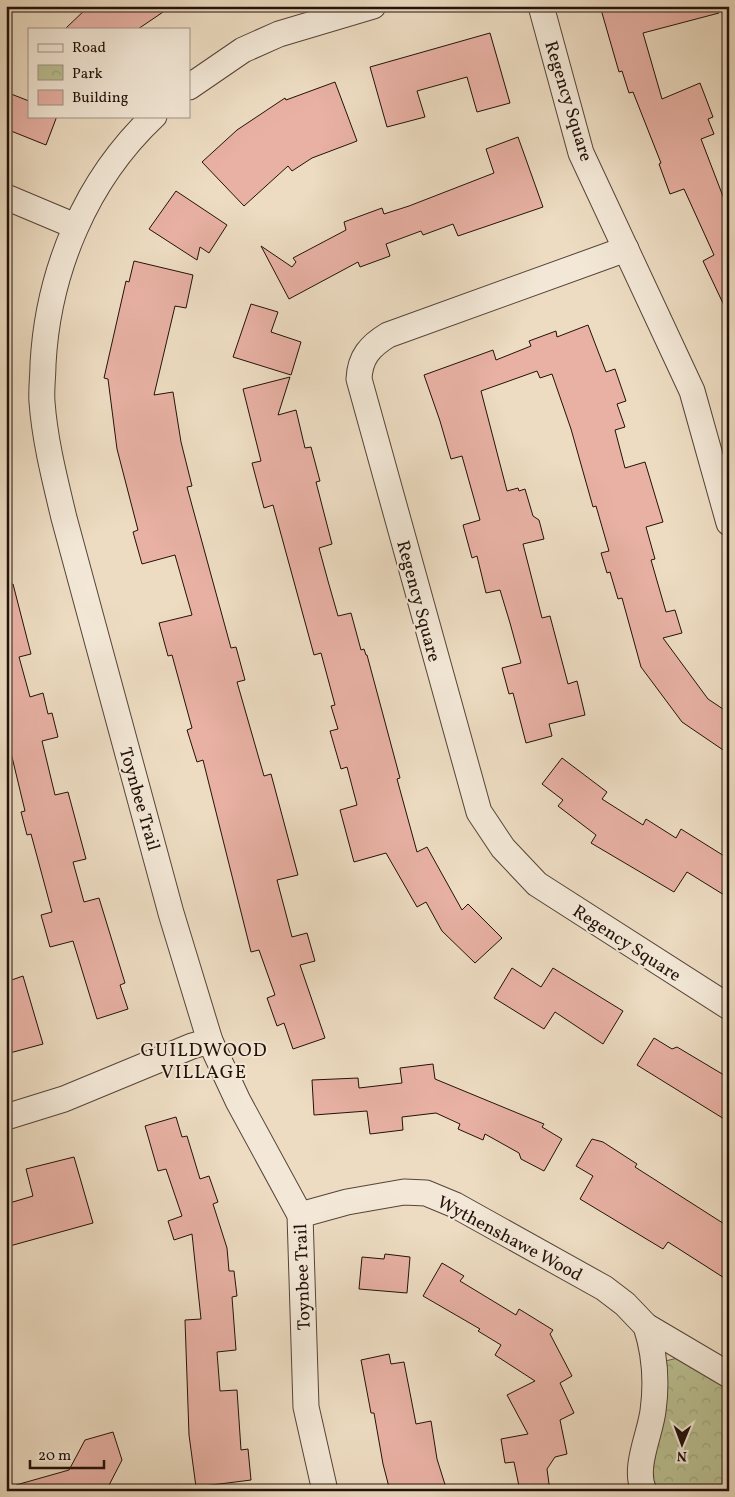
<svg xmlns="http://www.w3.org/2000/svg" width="735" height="1497" font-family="Vollkorn,serif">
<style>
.park{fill:url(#park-crowns);stroke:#6e684e}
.building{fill:#e8b1a4;stroke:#22110a}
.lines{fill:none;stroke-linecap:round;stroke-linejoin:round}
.minor-casing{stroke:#554438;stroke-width:27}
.minor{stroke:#f3e8d7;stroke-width:25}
.labels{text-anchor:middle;stroke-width:4;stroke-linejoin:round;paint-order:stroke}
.street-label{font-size:18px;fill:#22110a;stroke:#f3e8d7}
.neighbourhood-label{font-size:19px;letter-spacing:1px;fill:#22110a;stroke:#f3e8d7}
</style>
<defs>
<pattern id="park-crowns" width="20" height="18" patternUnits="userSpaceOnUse" patternTransform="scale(1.25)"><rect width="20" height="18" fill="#bac092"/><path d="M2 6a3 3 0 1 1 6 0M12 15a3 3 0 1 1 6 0" fill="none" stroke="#a0a47d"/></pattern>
</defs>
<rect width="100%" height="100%" fill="#eddcc2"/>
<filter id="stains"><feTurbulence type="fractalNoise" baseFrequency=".004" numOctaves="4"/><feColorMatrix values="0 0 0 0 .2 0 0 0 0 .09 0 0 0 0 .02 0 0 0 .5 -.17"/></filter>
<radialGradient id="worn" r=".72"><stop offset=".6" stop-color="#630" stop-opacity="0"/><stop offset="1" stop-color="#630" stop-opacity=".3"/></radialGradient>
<path class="park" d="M678,1358L729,1387V1491H658L651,1478L666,1401L665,1361Z"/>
<g class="building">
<path d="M89,6H172L138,29H65Z"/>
<path d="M600,6H718L719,13L643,33L662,99L700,83L713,117L708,119L714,134L701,139L729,212V316L703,261L714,255L684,189L670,194L659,164L661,163L633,92L629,93L622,71L619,72Z"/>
<path d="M490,33L510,103L477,112L467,77L417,91L425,117L387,127L370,67Z"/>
<path d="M335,82L357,141L312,158L292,171L288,166L244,206L202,162L237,130L285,98L286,100Z"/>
<path d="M6,92L29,101V116H57L46,145L6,129Z"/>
<path d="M518,137L543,207L458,236L453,224L423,235L421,231L386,244L390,256L360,267L358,262L289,299L261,246L292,267L296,262L293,258L346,230L344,222L382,208L384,214L409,206L494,173L486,149Z"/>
<path d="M176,191L227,225L209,253L200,247L197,260L149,229Z"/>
<path d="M134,261L193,275L186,308L175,306L154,395L173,392L181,442L192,486L187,487L231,648L236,647L245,680L237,682L264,776L271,774L298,875L277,880L292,937L307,933L315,961L300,965L325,1038L293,1049L284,1023L277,1026L267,998L275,995L259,950L251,952L203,760L197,762L187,730L192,728L172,655L168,656L159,623L192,615L175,555L142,564L133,532L138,530L117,449L108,379L104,378L126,281L129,282Z"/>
<path d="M251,304L278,312L271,332L301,342L291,375L233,357Z"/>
<path d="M588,325L606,372L615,369L626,401L617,404L625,427L615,430L625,468L645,462L663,522L646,527L655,559L651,560L666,612L675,610L682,633L663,638L708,699L729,713V754L682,722L641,667L622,598L618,599L610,572L607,573L601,553L609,551L596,506L593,507L571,429L552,374L540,378L537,371L481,391L507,491L518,488L519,491L525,489L533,516L539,520L544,539L523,544L542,618L550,616L568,684L577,681L585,715L549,724L552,736L526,743L513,693L509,694L502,668L521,663L510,623L500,590L486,593L477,556L472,558L463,525L480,520L462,456L451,459L440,421L424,375L493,350L496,360L531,346L529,341L556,331L557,337Z"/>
<path d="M290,377L278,415L296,410L305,448L311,447L320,481L316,482L332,544L319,548L328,581L338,616L351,613L361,650L364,649L366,655H367L400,778L397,779L417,852L427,847L462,910L468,904L502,938L475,963L442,931L426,902L417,907L386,853L354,862L340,810L357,805L347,767L341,769L330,731L338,729L331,706L335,705L321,653L314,655L273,505L264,508L252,463L261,461L243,389Z"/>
<path d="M13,584L31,654L19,657L30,697L43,693L48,714L52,713L58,737L42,741L55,795L68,792L86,859L73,862L84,902L99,898L125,983L120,985L128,1009L97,1019L73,941L50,947L41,915L52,912L31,834L27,835L21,812L25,811L6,732V585Z"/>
<path d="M562,758L607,792L602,799L643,825L646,819L676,838L681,829L729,859V898L687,872L674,892L591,843L596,835L558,806L563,800L542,784Z"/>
<path d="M512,968L541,987L553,968L623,1011L603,1044L555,1012L544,1029L494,998Z"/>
<path d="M23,976L43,1044L6,1054V982Z"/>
<path d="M654,1038L672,1049L677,1047L729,1078V1122L637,1065Z"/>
<path d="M433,1064L435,1079L544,1124L542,1127L562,1139L544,1171L521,1159L519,1153L485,1134L483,1140L458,1129L460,1124L436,1113L402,1117L403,1130L370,1134L367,1111L314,1115L312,1080L358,1078L359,1088L402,1083L400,1068Z"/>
<path d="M176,1117L182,1137L187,1136L200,1179L209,1176L218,1202L213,1204L227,1248L229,1271H234L237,1296L232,1297L236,1350L217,1352L220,1391L237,1390L241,1450L248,1449L251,1480L196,1487L189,1435L185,1320L201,1319L192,1234L174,1240L168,1221L182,1216L166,1169L158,1171L145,1126Z"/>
<path d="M592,1139L603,1142L637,1164L635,1167L729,1227V1281L668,1242L663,1249L580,1199L593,1176L576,1166Z"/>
<path d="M74,1157L93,1223L6,1247V1204L33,1196L26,1169Z"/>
<path d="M385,1254L410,1257L407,1293L359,1289L362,1257L384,1259Z"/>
<path d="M442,1263L464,1276L460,1281L516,1315L519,1309L553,1330L550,1334L572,1376L560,1383L574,1413L560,1420L567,1454L555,1457L547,1469L550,1491H520L514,1462L505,1463L501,1439L528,1434L507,1395L535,1381L495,1355L501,1345L478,1331L480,1329L423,1296Z"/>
<path d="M389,1354L391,1364L404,1362L416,1424L431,1421L437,1459L447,1491H390L383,1464L374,1413H371L361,1360Z"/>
<path d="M113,1432L122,1460L106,1491H16V1485L69,1470L85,1440Z"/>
</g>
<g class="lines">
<g class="minor-casing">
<g id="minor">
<path d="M541,6L581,153L692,391L729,523"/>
<path d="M189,87L243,50L279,34L373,6"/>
<path d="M154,116C86,180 48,271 43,364C43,376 41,390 42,402C45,442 55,480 64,518L171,913L210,1041L238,1101L300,1215L306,1407L325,1491"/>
<path d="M6,197L75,226"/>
<path d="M626,249L388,335C370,346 360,357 359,379L479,812L503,848L537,884L729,1007"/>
<path d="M6,1117L64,1099L192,1046L210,1041"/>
<path d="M300,1215L347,1202L404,1192L426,1193L455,1205L604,1288L625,1304L646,1326L729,1375"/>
<path d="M644,1491C633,1468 650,1435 653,1411C657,1382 655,1354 646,1326"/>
</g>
</g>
<use href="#minor" class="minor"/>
</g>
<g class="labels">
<g class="street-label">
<text transform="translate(569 101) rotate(73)" y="6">Regency Square</text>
<text transform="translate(419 601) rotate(75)" y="6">Regency Square</text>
<text transform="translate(140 799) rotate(74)" y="6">Toynbee Trail</text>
<text transform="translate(627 943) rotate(33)" y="6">Regency Square</text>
<text transform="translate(510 1238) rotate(28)" y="6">Wythenshawe Wood</text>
<text transform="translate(302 1277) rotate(-92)" y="6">Toynbee Trail</text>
</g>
<g class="neighbourhood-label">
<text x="204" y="1056">GUILDWOOD<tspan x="204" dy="22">VILLAGE</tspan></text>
</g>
</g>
<rect width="735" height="1497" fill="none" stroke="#eddcc2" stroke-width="25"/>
<rect x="8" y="8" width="720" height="1482" fill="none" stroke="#22110a" stroke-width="2.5"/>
<rect x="12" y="12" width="710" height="1472" fill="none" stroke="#22110a"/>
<rect x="28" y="28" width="162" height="90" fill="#f3e8d7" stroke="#9f9285"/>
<rect x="38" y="44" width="25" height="8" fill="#f3e8d7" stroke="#9f9285"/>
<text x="72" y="52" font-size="15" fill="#22110a">Road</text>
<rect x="38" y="65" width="25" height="15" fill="url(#park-crowns)" stroke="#9f9285"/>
<text x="72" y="78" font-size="15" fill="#22110a">Park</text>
<rect x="38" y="90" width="25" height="15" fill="#e8b1a4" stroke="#9f9285"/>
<text x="72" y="102" font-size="15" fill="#22110a">Building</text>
<g transform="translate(682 1444) rotate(181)" stroke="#f3e8d7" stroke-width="4" paint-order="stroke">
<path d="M0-4L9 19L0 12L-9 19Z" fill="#22110a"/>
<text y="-8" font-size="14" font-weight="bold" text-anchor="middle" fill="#22110a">N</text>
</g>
<path d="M30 1460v8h74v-8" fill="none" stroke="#22110a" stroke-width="2.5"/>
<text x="38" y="1460" font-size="15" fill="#22110a" stroke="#f3e8d7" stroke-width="4" paint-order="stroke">20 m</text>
<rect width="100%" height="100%" filter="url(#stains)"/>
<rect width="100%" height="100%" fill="url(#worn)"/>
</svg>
